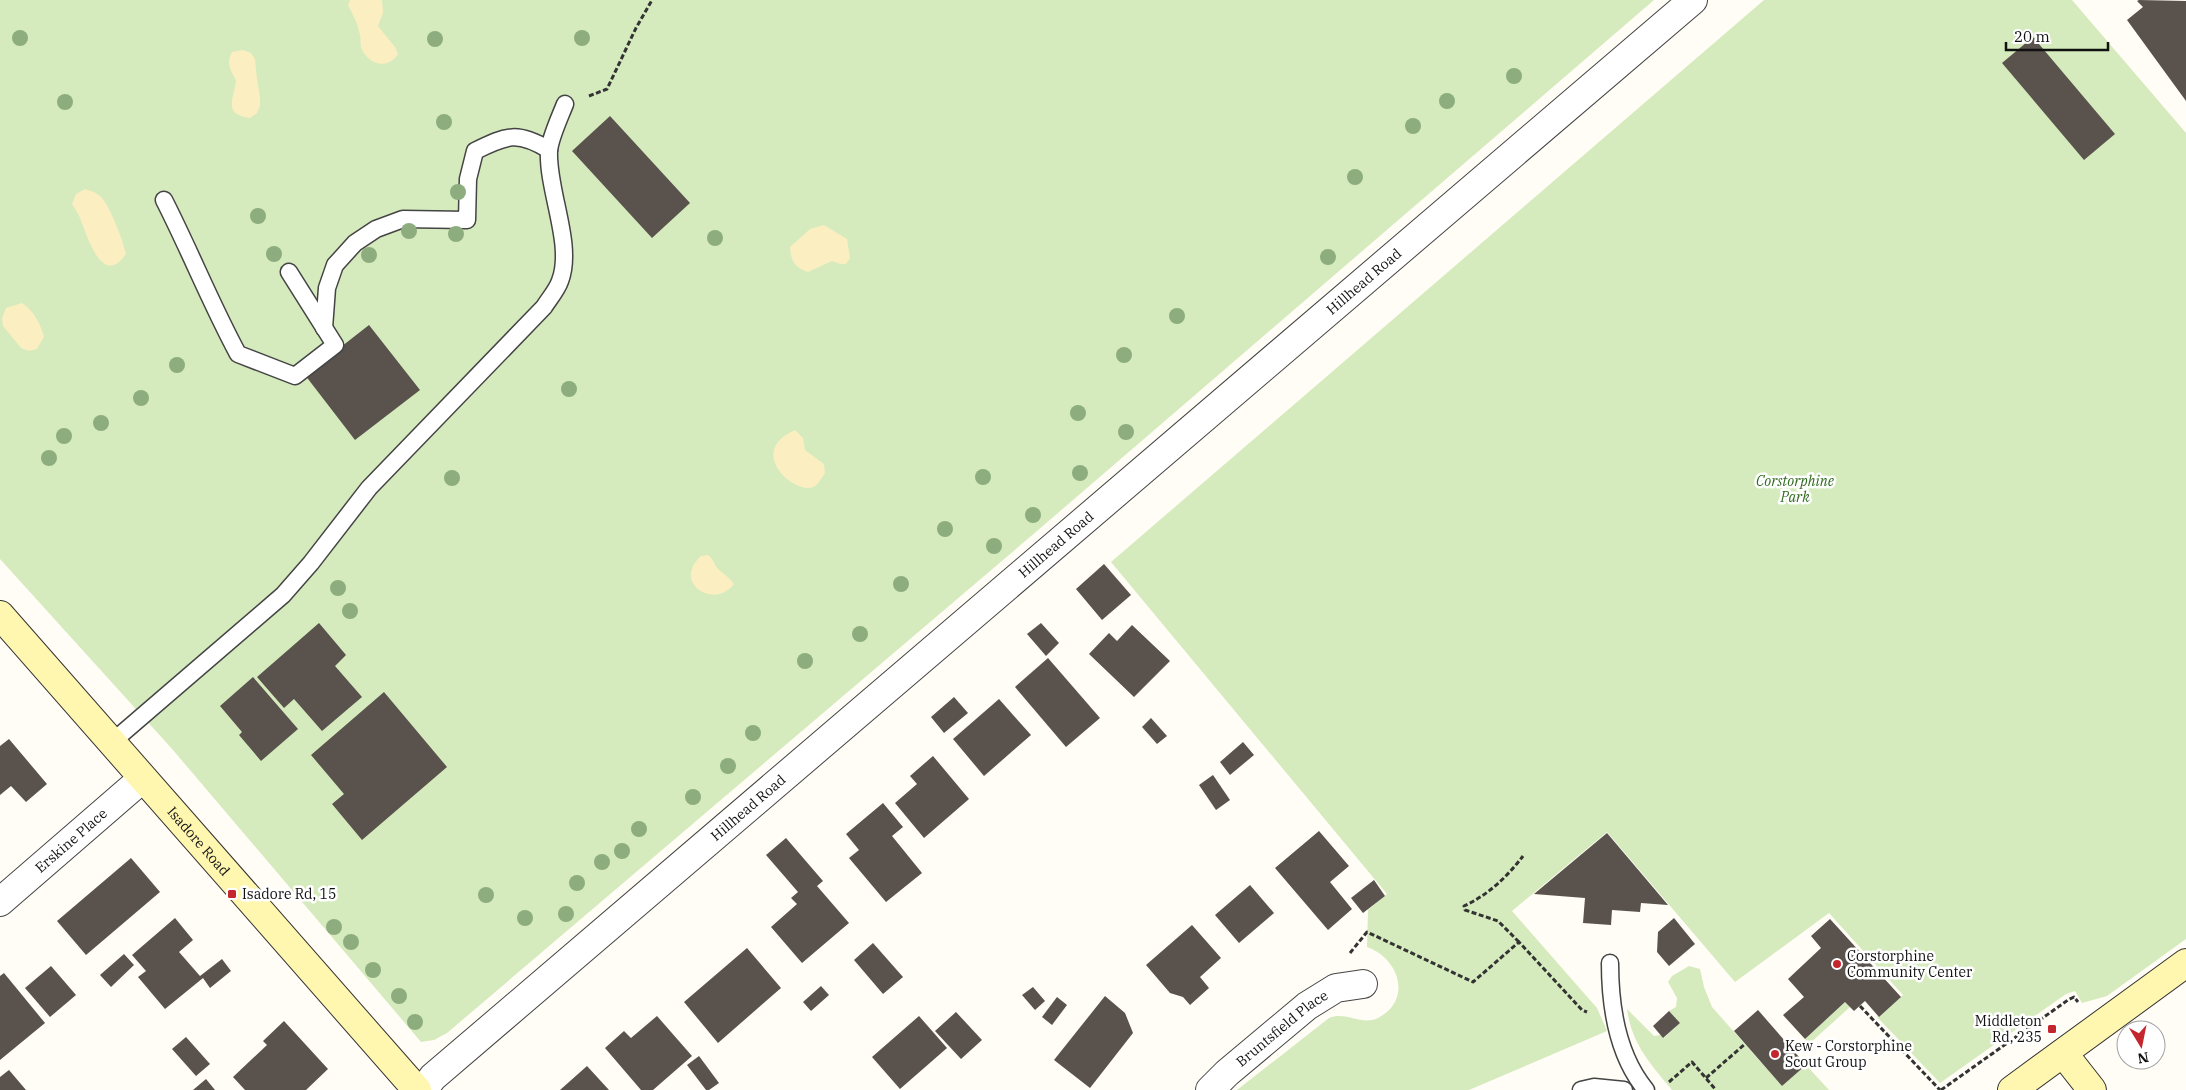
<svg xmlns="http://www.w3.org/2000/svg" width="2186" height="1090" font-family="'IBM Plex Serif',serif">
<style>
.green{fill:#d5ebbd}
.sand{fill:#fbeec1}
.building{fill:#5a524d}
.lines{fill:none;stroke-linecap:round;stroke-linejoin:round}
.lane-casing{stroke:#444;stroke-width:19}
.street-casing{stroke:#444;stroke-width:30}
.secondary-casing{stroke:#333;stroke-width:30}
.path{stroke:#333;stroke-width:3;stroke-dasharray:5 2.5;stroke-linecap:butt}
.lane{stroke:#fff;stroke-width:16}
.street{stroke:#fff;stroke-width:28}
.secondary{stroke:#fff6b0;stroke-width:28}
.tree{fill:#8dad7f}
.poi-dot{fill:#c4262e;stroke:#fff;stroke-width:2}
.labels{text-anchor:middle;stroke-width:5;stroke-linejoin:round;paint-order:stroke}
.street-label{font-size:14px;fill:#111;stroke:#fff}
.park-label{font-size:14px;font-style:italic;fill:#2f6b1f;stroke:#fff}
.poi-label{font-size:14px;fill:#111;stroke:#fff;text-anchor:start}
</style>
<rect width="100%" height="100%" fill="#fffdf5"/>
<g class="green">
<path d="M0,0H1654L1037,531L447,1033L434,1040L421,1042L173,750L0,559Z"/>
<path d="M1764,0H2072L2186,133V939L2107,996L2082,1003L2075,991L2066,994L1940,1083L1876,1016L1879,1017L1903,995L1829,913L1735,982L1607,832L1512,911L1597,1008L1607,1031L1469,1090H1237L1329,1018C1346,1011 1361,1026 1378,1018C1413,1000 1399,958 1367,947L1368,910L1387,894L1111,562Z"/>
<path d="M1689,966L1700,969L1704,987L1712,1007L1782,1086L1806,1065L1829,1090H1672C1650,1063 1632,1045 1627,1009L1654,1036L1661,1035L1664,1038L1680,1023L1669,1011L1676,1007L1677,998L1668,982L1672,976Z"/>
<path d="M1845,1002L1850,1007L1809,1044L1805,1039Z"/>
</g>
<g class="sand">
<path d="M350,0H382L383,13L378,26L395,47L398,54C387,71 367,64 361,47C360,44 361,39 360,35C358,24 353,15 348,5Z"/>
<path d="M243,50L251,53L255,59L257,79L260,97V106L257,113L250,118C222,114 234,99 236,80C230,70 226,63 232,52Z"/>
<path d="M85,189C90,191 96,192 100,196C110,205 123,241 126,254C102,289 87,235 80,218C78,213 75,209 72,204L76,194Z"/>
<path d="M824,225L847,239L850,258L846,264H840L832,261L808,272C794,267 791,261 790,247L810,229Z"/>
<path d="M22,303C34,311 40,323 44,337L37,349L29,351L21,348L3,326L2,318L6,308Z"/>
<path d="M795,430L803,438L805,450L824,464L825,473C823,476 819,483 815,486C797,498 744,452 795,430Z"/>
<path d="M708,555C714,560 714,564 718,569C724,574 729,577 734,584C715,610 671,583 701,556Z"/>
</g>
<g class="building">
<path d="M2139,0L2186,1V101L2127,20L2143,7L2137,1Z"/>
<path d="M2033,37L2115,134L2084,160L2002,63Z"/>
<path d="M610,116L690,203L652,238L572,151Z"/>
<path d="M369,325L420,390L355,440L305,375Z"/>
<path d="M1104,564L1131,595L1102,620L1076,589Z"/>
<path d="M319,623L346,655L335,666L362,697L322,731L294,699L284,708L257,677Z"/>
<path d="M1041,623L1059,643L1046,656L1027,634Z"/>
<path d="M1132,625L1170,661L1134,697L1089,654L1109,633L1117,641Z"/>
<path d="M1048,658L1100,718L1066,747L1015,687Z"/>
<path d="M253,677L298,729L261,761L239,735L242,732L220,706Z"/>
<path d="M384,692L447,767L362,840L332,804L344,794L311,755Z"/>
<path d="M954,697L968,713L944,733L931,717Z"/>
<path d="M999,699L1031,735L984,776L953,739Z"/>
<path d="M1151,718L1167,736L1157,744L1142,727Z"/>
<path d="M9,739L47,784L26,802L11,786L0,795V746Z"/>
<path d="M1243,742L1254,755L1230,775L1220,762Z"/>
<path d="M933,756L969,799L924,838L895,803L917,784L910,776Z"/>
<path d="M1213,775L1230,800L1216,810L1199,785Z"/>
<path d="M883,803L903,827L892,836L922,873L886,902L849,858L859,850L846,834Z"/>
<path d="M1319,831L1349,866L1330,882L1352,909L1328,930L1275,868Z"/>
<path d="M1607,833L1668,905L1641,903L1640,912L1612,910L1611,925L1583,923L1585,898L1534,894Z"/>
<path d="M786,838L823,881L817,886L849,923L802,963L771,927L797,904L791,898L798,892L766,855Z"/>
<path d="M131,858L160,892L86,955L57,921Z"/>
<path d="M1374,880L1385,896L1363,913L1351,898Z"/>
<path d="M1250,885L1274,913L1239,943L1215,915Z"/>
<path d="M175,918L193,940L179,952L200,976L222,959L231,971L210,988L203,978L165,1009L138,977L146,971L132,955Z"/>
<path d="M1674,918L1695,944L1669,966L1657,952L1658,932Z"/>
<path d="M1830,919L1901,997L1879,1017L1865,1001L1854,1011L1845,1002L1805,1039L1783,1015L1804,997L1788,979L1821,948L1811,936Z"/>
<path d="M1192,925L1221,958L1200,977L1209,988L1190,1005L1183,997L1170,993L1146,965Z"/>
<path d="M873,943L903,977L883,994L854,960Z"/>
<path d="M747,948L781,988L718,1043L684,1002Z"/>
<path d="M124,954L134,965L111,987L100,975Z"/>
<path d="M51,966L76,995L50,1017L25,988Z"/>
<path d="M4,973L45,1023L0,1060V976Z"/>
<path d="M821,986L829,995L811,1011L803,1002Z"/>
<path d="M1033,987L1045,1001L1035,1010L1022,995Z"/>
<path d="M1105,996L1125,1013L1133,1033L1090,1088L1054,1060Z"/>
<path d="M1057,997L1067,1005L1052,1025L1042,1017Z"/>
<path d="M1758,1010L1806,1065L1782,1086L1734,1031Z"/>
<path d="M1669,1011L1680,1023L1663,1038L1653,1026Z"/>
<path d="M956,1012L982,1040L961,1059L935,1031Z"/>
<path d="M657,1016L692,1056L653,1090H641L605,1048L624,1031L631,1038Z"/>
<path d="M919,1016L947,1048L900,1089L872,1057Z"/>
<path d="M284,1021L328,1069L306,1090H245L233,1077L267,1045L263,1041Z"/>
<path d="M186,1037L210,1064L196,1076L172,1049Z"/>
<path d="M699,1056L719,1083L709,1090H706L687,1065Z"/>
<path d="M587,1066L609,1090H560Z"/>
<path d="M9,1070L26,1090H0V1077Z"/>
<path d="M206,1079L215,1090H193Z"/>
</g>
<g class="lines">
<g class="lane-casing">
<g id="lane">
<path d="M164,200C190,251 211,304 238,354L295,376L335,345L289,272"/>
<path d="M324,328L327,288L335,265L355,243L376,229L403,219L467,220L468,179L475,151C507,135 518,131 549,150"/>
<path d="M111,743L283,595L311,563L369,488L544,307C549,299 557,290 560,281C574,245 547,190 549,151C550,138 560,117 565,104"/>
<path d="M1610,963C1610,1007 1617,1055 1646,1090"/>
<path d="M1581,1090L1594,1087L1624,1090"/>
</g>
</g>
<g class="street-casing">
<g id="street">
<path id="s1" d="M0,902L142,779"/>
<path id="s2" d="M423,1090L433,1077L1693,0"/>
<path id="s3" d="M1210,1090L1227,1073L1307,1006L1336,988L1363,984"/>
</g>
</g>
<g class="secondary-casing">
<g id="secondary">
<path id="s4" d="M0,615L417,1090"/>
<path d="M2063,1053L2092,1090"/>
<path d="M2012,1090L2186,963"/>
</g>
</g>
<g class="path">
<path d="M589,96L607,89L636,28L652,0"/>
<path d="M1519,942L1498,921L1465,910L1464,906C1488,895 1507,877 1523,856"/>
<path d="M1350,953L1367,932L1473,982L1519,942L1582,1010L1587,1012"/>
<path d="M1860,1006L1940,1090"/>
<path d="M1706,1078L1745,1044"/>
<path d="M1669,1082L1692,1062L1716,1090"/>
<path d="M1941,1090L2068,1000L2074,997L2078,1002"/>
</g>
<use href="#lane" class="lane"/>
<use href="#street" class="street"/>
<use href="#secondary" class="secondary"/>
</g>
<g class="tree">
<circle cx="20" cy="38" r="8"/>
<circle cx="582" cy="38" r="8"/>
<circle cx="435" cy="39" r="8"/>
<circle cx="1514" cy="76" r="8"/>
<circle cx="1447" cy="101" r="8"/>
<circle cx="65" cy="102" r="8"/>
<circle cx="444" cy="122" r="8"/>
<circle cx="1413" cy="126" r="8"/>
<circle cx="1355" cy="177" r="8"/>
<circle cx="458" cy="192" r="8"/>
<circle cx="258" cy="216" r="8"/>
<circle cx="409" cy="231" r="8"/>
<circle cx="456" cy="234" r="8"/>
<circle cx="715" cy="238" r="8"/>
<circle cx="274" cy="254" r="8"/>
<circle cx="369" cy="255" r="8"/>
<circle cx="1328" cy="257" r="8"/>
<circle cx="1177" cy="316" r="8"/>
<circle cx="1124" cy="355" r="8"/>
<circle cx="177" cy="365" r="8"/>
<circle cx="569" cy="389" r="8"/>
<circle cx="141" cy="398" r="8"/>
<circle cx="1078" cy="413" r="8"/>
<circle cx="101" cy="423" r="8"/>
<circle cx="1126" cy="432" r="8"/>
<circle cx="64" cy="436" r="8"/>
<circle cx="49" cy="458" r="8"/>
<circle cx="1080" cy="473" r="8"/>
<circle cx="983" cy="477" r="8"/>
<circle cx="452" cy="478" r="8"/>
<circle cx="1033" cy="515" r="8"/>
<circle cx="945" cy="529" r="8"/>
<circle cx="994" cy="546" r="8"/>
<circle cx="901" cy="584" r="8"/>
<circle cx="338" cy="588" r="8"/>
<circle cx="350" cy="611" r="8"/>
<circle cx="860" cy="634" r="8"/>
<circle cx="805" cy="661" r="8"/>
<circle cx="753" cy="733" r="8"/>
<circle cx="728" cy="766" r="8"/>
<circle cx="693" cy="797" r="8"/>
<circle cx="639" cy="829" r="8"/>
<circle cx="622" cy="851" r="8"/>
<circle cx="602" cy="862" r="8"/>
<circle cx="577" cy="883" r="8"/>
<circle cx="486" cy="895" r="8"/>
<circle cx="566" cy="914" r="8"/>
<circle cx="525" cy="918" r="8"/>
<circle cx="334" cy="927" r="8"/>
<circle cx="351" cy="942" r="8"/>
<circle cx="373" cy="970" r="8"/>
<circle cx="399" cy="996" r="8"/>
<circle cx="415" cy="1022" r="8"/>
</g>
<g class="poi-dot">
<rect x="227" y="889" width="10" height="10" rx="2.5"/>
<circle cx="1837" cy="964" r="5"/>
<rect x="2047" y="1024" width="10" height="10" rx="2.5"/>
<circle cx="1775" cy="1054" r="5"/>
</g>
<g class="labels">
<g class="street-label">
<text dy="5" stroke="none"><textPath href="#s2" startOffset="1241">Hillhead Road</textPath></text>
<text dy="5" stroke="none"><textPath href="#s2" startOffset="836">Hillhead Road</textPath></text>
<text dy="5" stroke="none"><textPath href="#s2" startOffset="431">Hillhead Road</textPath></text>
<text dy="5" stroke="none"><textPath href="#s1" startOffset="94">Erskine Place</textPath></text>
<text dy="5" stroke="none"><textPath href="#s4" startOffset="301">Isadore Road</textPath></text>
<text dy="5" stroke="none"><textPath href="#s3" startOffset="95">Bruntsfield Place</textPath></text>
</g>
<g class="park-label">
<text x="1795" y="486">Corstorphine<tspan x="1795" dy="16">Park</tspan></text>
</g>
<g class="poi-label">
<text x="242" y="899">Isadore Rd, 15</text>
<text x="1847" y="961">Corstorphine<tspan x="1847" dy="16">Community Center</tspan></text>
<text x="2042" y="1026" text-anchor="end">Middleton<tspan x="2042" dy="16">Rd, 235</tspan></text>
<text x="1785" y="1051">Kew - Corstorphine<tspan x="1785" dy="16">Scout Group</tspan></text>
</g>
</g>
<g transform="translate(2141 1045) rotate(170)"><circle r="24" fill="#ffffff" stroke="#a0a0a0"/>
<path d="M0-4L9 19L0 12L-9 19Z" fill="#c4262e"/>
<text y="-8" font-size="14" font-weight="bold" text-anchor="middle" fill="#111111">N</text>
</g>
<path d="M2006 42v8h102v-8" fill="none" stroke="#111111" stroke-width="2.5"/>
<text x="2014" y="42" font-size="15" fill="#111111" stroke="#ffffff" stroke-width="4" paint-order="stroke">20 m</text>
</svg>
